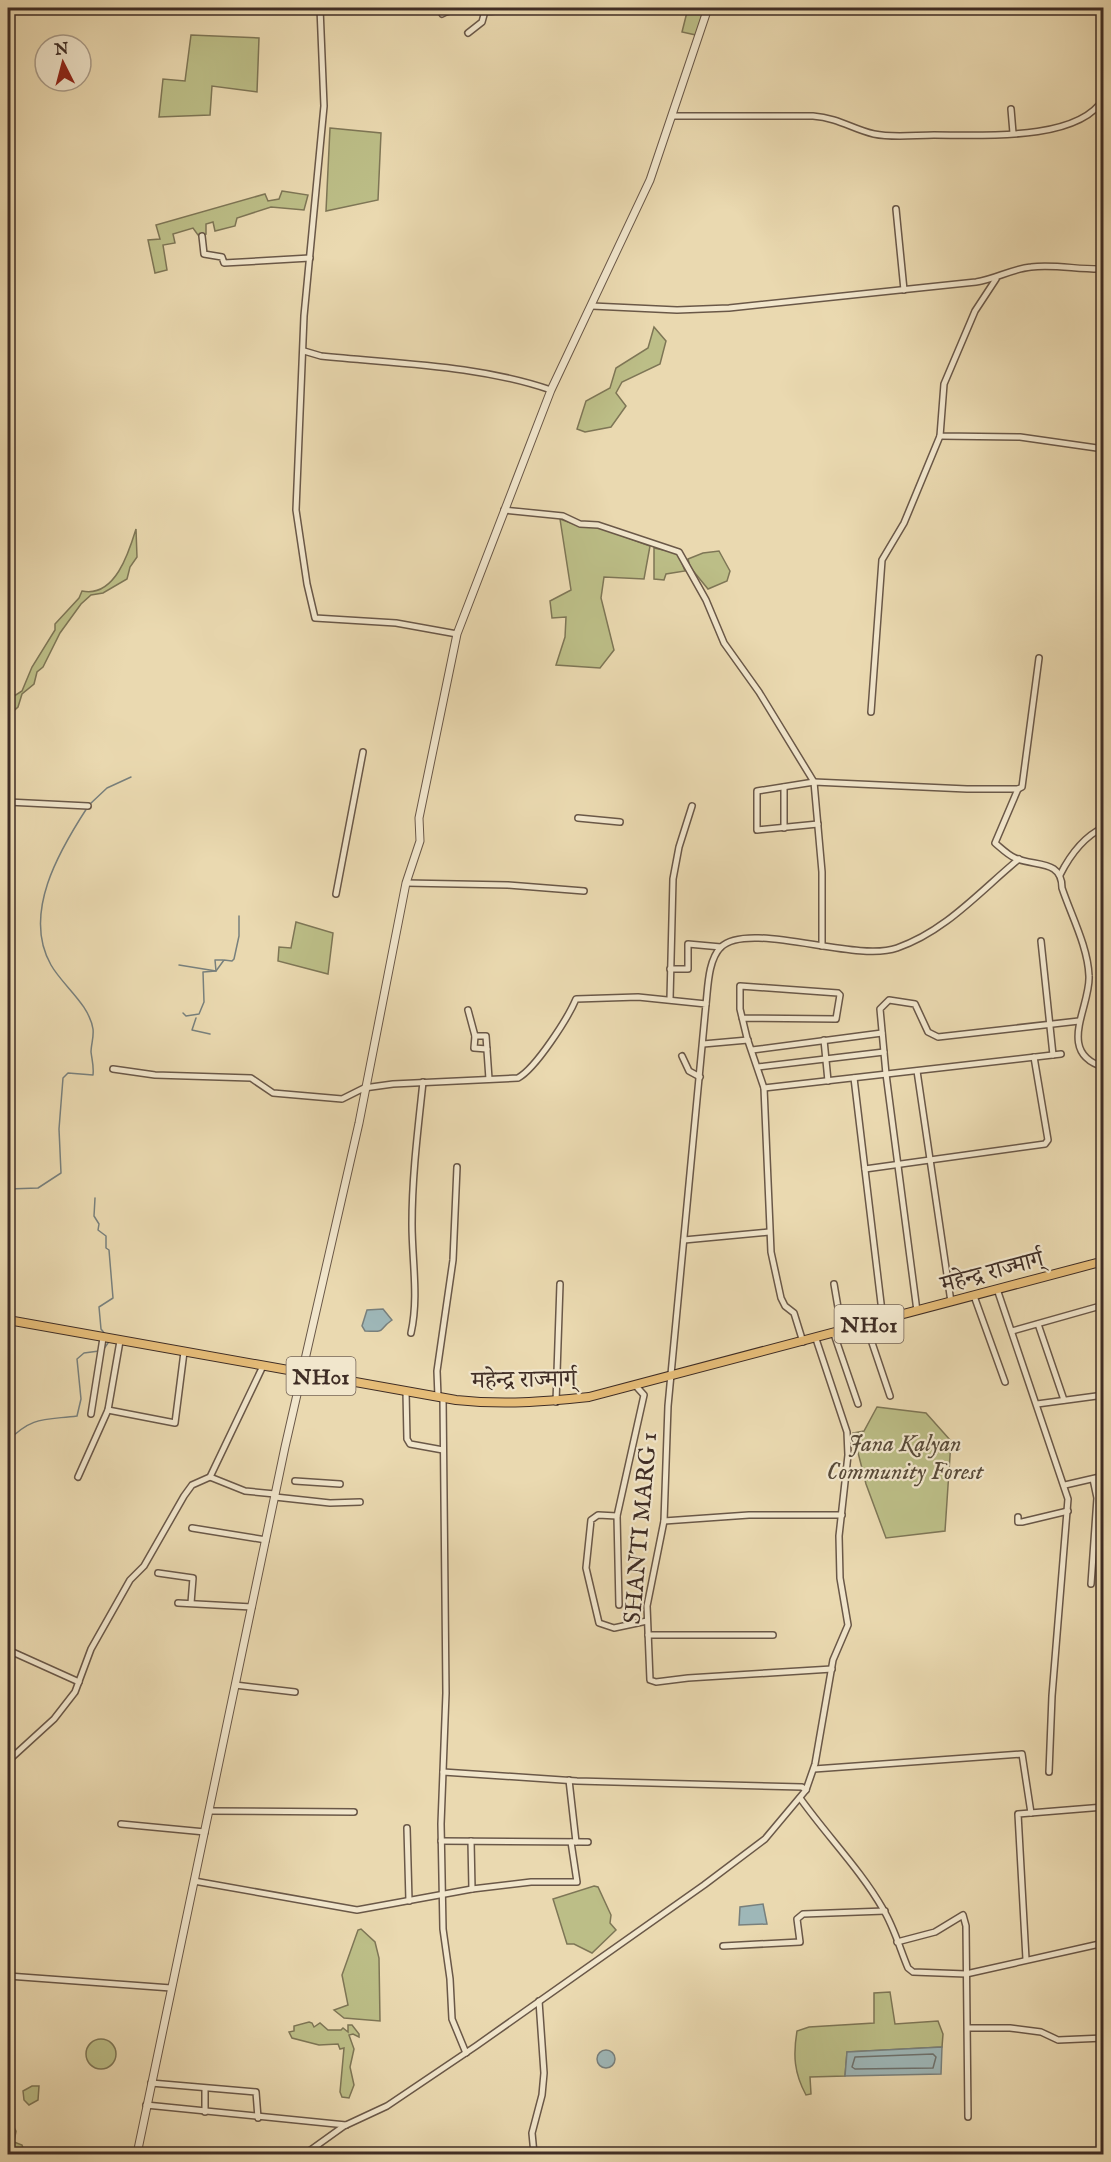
<svg xmlns="http://www.w3.org/2000/svg" width="1111" height="2162" font-family="'IM FELL English','Noto Serif Devanagari',serif">
<style>
.green{fill:#bcbe87;stroke:#7e7656;stroke-width:1.5}
.water{fill:#9eb7b8;stroke:#78807d;stroke-width:1.5}
.lines{fill:none;stroke-linecap:round;stroke-linejoin:round}
.shore{stroke:#6e726e;stroke-width:1.5}
.stream{stroke:#78807d;stroke-width:1.5}
.minor-casing{stroke:#6a5848;stroke-width:8}
.tertiary-casing{stroke:#6a5848;stroke-width:9}
.trunk-casing{stroke:#3f2d25;stroke-width:10}
.minor{stroke:#f1e6cc;stroke-width:5}
.tertiary{stroke:#f1e6cc;stroke-width:7}
.trunk{stroke:#e5bc78;stroke-width:8}
.labels{text-anchor:middle;stroke-width:4.5;stroke-linejoin:round;paint-order:stroke}
.shield{fill:#f1e6cc;stroke:#746457;stroke-width:1.5}
.shield-label{font-size:22px;font-weight:bold;fill:#3f2d25}
.street-label{font-size:24px;fill:#3f2d25;stroke:#f1e6cc}
.park-label{font-size:24px;font-style:italic;fill:#584a39;stroke:#f1e6cc}
</style>
<rect width="100%" height="100%" fill="#ead9b0"/>
<filter id="stains"><feTurbulence type="fractalNoise" baseFrequency=".00333" numOctaves="4"/><feColorMatrix values="0 0 0 0 .2 0 0 0 0 .09 0 0 0 0 .02 0 0 0 .5 -.17"/></filter>
<radialGradient id="worn" r=".72"><stop offset=".6" stop-color="#630" stop-opacity="0"/><stop offset="1" stop-color="#630" stop-opacity=".3"/></radialGradient>
<g class="green">
<path d="M688,8H704L696,35L682,32Z"/>
<path d="M191,35L259,38L257,92L212,86L210,115L159,117L163,79L185,81Z"/>
<path d="M330,128L381,133L378,200L326,211Z"/>
<path d="M282,191L308,195L304,210L271,207L237,218L235,226L215,231L213,222L206,224V234L198,235L193,228L173,234L175,243L163,245L167,270L155,273L148,240L160,239L156,225L265,194L268,201L279,199Z"/>
<path d="M654,327L666,341L660,364L622,382L616,393L626,406L611,427L585,432L577,429L586,401L610,388L616,368L648,348Z"/>
<path d="M560,519L579,526L598,527L650,546L644,579L604,577L601,598L614,650L600,668L556,665L565,637L566,617L552,618L550,601L571,590Z"/>
<path d="M136,529L137,557L130,567L127,579L103,593L91,595L81,604L60,633L43,667L37,672L34,684L22,694L18,707L8,716L11,698L22,691L32,667L55,630V624L79,598L82,591C115,598 129,552 136,529Z"/>
<path d="M654,548L678,553L685,571L666,574L664,580L654,579Z"/>
<path d="M719,551L730,571L727,581L708,589L690,567L688,559L703,553Z"/>
<path d="M296,922L333,933L328,974L278,961L279,947L291,948Z"/>
<path d="M877,1407L926,1413L951,1441L945,1531L886,1538L866,1484L853,1433L864,1431Z"/>
<path d="M594,1886L598,1887L611,1915L610,1923L616,1930L592,1953L574,1944H567L553,1899Z"/>
<path d="M361,1929L375,1942L379,1958L380,2021L344,2018L334,2010L348,2005L342,1975L358,1930Z"/>
<path d="M890,1992L895,2024L938,2021L943,2034L942,2047L847,2052L845,2076L810,2077L811,2094L806,2095C794,2073 793,2055 797,2031L809,2027L874,2023V1993Z"/>
<path d="M309,2022L312,2023L314,2027L320,2023L328,2030H341L343,2028L348,2032V2025H352L359,2034V2037L353,2034L349,2035L354,2049L350,2067L354,2085L349,2098L342,2097L340,2092L344,2048L340,2049L338,2044L319,2045L292,2038L289,2032L294,2031V2026Z"/>
<circle cx="101" cy="2054" r="15"/>
<path d="M32,2086H39L38,2100L29,2105L24,2100L23,2091Z"/>
<path d="M8,2116L16,2131L14,2142L22,2145L25,2154H8Z"/>
</g>
<g class="water">
<path d="M383,1309L392,1320C376,1331 389,1332 365,1331L362,1326L367,1310Z"/>
<path d="M763,1904L767,1924L739,1925L740,1907Z"/>
<path d="M942,2047L941,2074L845,2076L847,2052Z"/>
<circle cx="606" cy="2059" r="9"/>
</g>
<g class="lines">
<path class="shore" d="M933,2054L936,2057L933,2068L855,2069L852,2067L855,2057Z"/>
<g class="stream">
<path d="M90,804L107,788L131,777"/>
<path d="M179,965L216,971L215,960H223"/>
<path d="M183,1013L186,1016L199,1014L204,1002L203,972L216,971L224,960L232,961L234,959L239,936V916"/>
<path d="M196,1018L192,1030L210,1034"/>
<path d="M8,1189L38,1188L61,1173L59,1129L63,1078L68,1073L93,1075C94,1066 92,1060 91,1052C91,1045 94,1037 93,1029C89,1004 63,986 51,965C22,914 59,851 87,808"/>
<path d="M95,1198L94,1216L99,1224L98,1230L106,1236V1248L109,1250L113,1298L99,1307L101,1329L105,1334"/>
<path d="M103,1350L108,1343"/>
<path d="M8,1441C32,1416 45,1420 77,1416L81,1399L77,1359L84,1353L99,1351"/>
</g>
<g class="minor-casing">
<g id="minor">
<path d="M320,8L324,106L304,316L296,510L307,584L315,618L396,623L457,634"/>
<path d="M442,14C461,4 489,17 504,8"/>
<path d="M468,33L482,22L485,11"/>
<path d="M1011,109L1013,133"/>
<path d="M674,116H813C839,118 852,129 874,134C893,138 915,135 934,135C979,135 1079,142 1104,98"/>
<path d="M896,209L904,290"/>
<path d="M202,236L204,254L222,257L224,263L310,258"/>
<path d="M996,279L975,311L944,384L940,436L1020,437L1104,449"/>
<path d="M592,306L677,310L729,308L976,282C996,279 1011,269 1031,267C1055,264 1079,270 1104,269"/>
<path d="M304,351L321,356C398,364 478,365 551,390"/>
<path d="M504,510L563,516L580,524L598,525L679,552L706,600L724,643L759,692L814,782L822,872V946"/>
<path d="M1039,658L1022,787L1018,789L995,843C1001,848 1008,855 1015,858C1035,867 1062,859 1062,888C1071,915 1088,947 1089,976C1091,1006 1055,1053 1104,1067"/>
<path d="M871,712L882,560L904,523L940,436"/>
<path d="M784,787V828"/>
<path d="M8,802L88,806"/>
<path d="M578,818L620,822"/>
<path d="M818,824L757,830V791L814,782L967,789H1018"/>
<path d="M1060,875C1070,855 1083,837 1104,827"/>
<path d="M406,883L508,885L584,891"/>
<path d="M336,894L363,752"/>
<path d="M1041,941L1053,1055"/>
<path d="M670,969H688V944L721,947"/>
<path d="M670,999L673,879L679,847L692,806"/>
<path d="M706,1004C708,987 708,960 721,947C749,920 855,963 897,948C946,931 980,891 1019,859"/>
<path d="M468,1010L475,1036L474,1048L487,1049"/>
<path d="M742,1018L836,1019L840,995L838,993L740,986V1009L747,1038L764,1088L771,1252L781,1298L785,1306L794,1313L803,1342"/>
<path d="M475,1036H486L489,1079"/>
<path d="M824,1040L828,1081"/>
<path d="M703,1044L748,1040"/>
<path d="M752,1050L882,1033"/>
<path d="M682,1056L689,1071L700,1077"/>
<path d="M758,1067L884,1052"/>
<path d="M113,1069L155,1075L251,1078L273,1093L342,1099L364,1088L393,1084L518,1078C536,1068 568,1018 576,999L638,997L706,1004L668,1406L664,1521L647,1606L650,1680L656,1682L688,1678L832,1669"/>
<path d="M917,1071L951,1302"/>
<path d="M854,1078L883,1320"/>
<path d="M764,1088L1061,1054"/>
<path d="M865,1169L1045,1144L1048,1140L1034,1057"/>
<path d="M684,1240L769,1232"/>
<path d="M834,1284L842,1331"/>
<path d="M997,1289L1068,1499L1052,1696L1049,1772"/>
<path d="M974,1296L1005,1382"/>
<path d="M917,1311L886,1074L880,1009L889,1000L915,1004L928,1032L938,1037L1079,1021"/>
<path d="M1038,1324L1064,1400"/>
<path d="M866,1325L890,1396"/>
<path d="M1012,1331L1104,1305"/>
<path d="M411,1333C419,1297 412,1261 412,1224C412,1176 418,1129 423,1082"/>
<path d="M834,1334L858,1404"/>
<path d="M406,1391L407,1439L410,1444L443,1450"/>
<path d="M438,1397L437,1371L453,1260L457,1167"/>
<path d="M443,1398L446,1693L441,1824L443,1929L450,1979L452,2019L466,2053"/>
<path d="M556,1402L560,1284"/>
<path d="M1037,1404L1104,1395"/>
<path d="M108,1410L175,1423L184,1352"/>
<path d="M91,1414L103,1338"/>
<path d="M78,1477L108,1410L120,1341"/>
<path d="M210,1477L245,1491L275,1494"/>
<path d="M295,1481L340,1484"/>
<path d="M1065,1485L1104,1476"/>
<path d="M275,1497L330,1503L360,1502"/>
<path d="M617,1516L598,1515L591,1520L586,1568L599,1623L614,1628L647,1621"/>
<path d="M1018,1517V1522H1022L1068,1511"/>
<path d="M664,1521L749,1515H842"/>
<path d="M192,1528L266,1540"/>
<path d="M158,1573L193,1578L191,1603"/>
<path d="M1091,1584L1097,1498L1093,1479"/>
<path d="M178,1603L252,1607"/>
<path d="M619,1605L617,1516L644,1395L635,1385"/>
<path d="M648,1635H773"/>
<path d="M8,1650L79,1682"/>
<path d="M235,1685L295,1692"/>
<path d="M8,1761L54,1719L75,1692L91,1649L130,1580L144,1566L184,1496L192,1485L210,1477L263,1366"/>
<path d="M814,1769L1022,1754L1031,1813"/>
<path d="M443,1772L577,1781L802,1787L806,1790"/>
<path d="M569,1780L576,1842"/>
<path d="M800,1798C827,1836 860,1869 883,1909C894,1927 900,1949 908,1968L913,1972L966,1974L1104,1943"/>
<path d="M209,1811L354,1812"/>
<path d="M121,1824L205,1832"/>
<path d="M407,1828L409,1901"/>
<path d="M441,1841L588,1842"/>
<path d="M471,1841L472,1889"/>
<path d="M194,1881L357,1910L472,1889L531,1882H577L571,1842"/>
<path d="M897,1942L935,1932L963,1915L966,1926L968,2117"/>
<path d="M723,1946L800,1942L797,1919L803,1914L885,1911"/>
<path d="M1026,1959L1018,1814L1104,1807"/>
<path d="M8,1976L171,1988"/>
<path d="M968,2028H1010L1041,2032L1058,2040L1104,2038"/>
<path d="M151,2083L256,2092L258,2118"/>
<path d="M146,2105L346,2125"/>
<path d="M205,2112V2089"/>
<path d="M305,2154L344,2126L387,2106L476,2046L704,1885L765,1839L806,1790L815,1764L833,1660L848,1625L840,1578L839,1536L848,1455L847,1432L816,1339"/>
<path d="M534,2154L532,2133L542,2095L544,2073L539,2001"/>
</g>
</g>
<g class="tertiary-casing">
<path id="tertiary" d="M137,2154L285,1447L359,1123L406,883L420,841L419,818L457,634L551,390L650,180L708,8"/>
</g>
<g class="trunk-casing">
<path id="trunk" d="M8,1320L456,1400C503,1405 542,1402 589,1397L1104,1261"/>
</g>
<use href="#minor" class="minor"/>
<use href="#tertiary" class="tertiary"/>
<use href="#trunk" class="trunk"/>
</g>
<g class="labels">
<g class="shield">
<rect x="834.5" y="1305" width="69" height="38" rx="4.5"/>
<rect x="286.5" y="1357" width="69" height="38" rx="4.5"/>
</g>
<g class="shield-label">
<text x="869" y="1332">NH01</text>
<text x="321" y="1384">NH01</text>
</g>
<g class="street-label">
<text transform="translate(992 1271) rotate(-15)" y="8">महेन्द्र राज्मार्ग्</text>
<text transform="translate(524 1379) rotate(-1)" y="8">महेन्द्र राज्मार्ग्</text>
<text transform="translate(640 1528) rotate(-85)" y="8">SHANTI MARG 1</text>
</g>
<g class="park-label">
<text x="905" y="1451">Jana Kalyan<tspan x="905" dy="28">Community Forest</tspan></text>
</g>
</g>
<rect width="1111" height="2162" fill="none" stroke="#ead9b0" stroke-width="30"/>
<rect x="9" y="9" width="1093" height="2144" fill="none" stroke="#3f2d25" stroke-width="3"/>
<rect x="15" y="15" width="1081" height="2132" fill="none" stroke="#3f2d25" stroke-width="1.5"/>
<g transform="translate(63 63) rotate(354)"><circle r="28" fill="#f1e6cc" stroke="#aa9c89" stroke-width="1.5"/>
<path d="M0-4.5L10 22L0 15L-10 22Z" fill="#8f2418"/>
<text y="-9" font-size="16" font-weight="bold" text-anchor="middle" fill="#3f2d25">N</text>
</g>
<rect width="100%" height="100%" filter="url(#stains)"/>
<rect width="100%" height="100%" fill="url(#worn)"/>
</svg>
